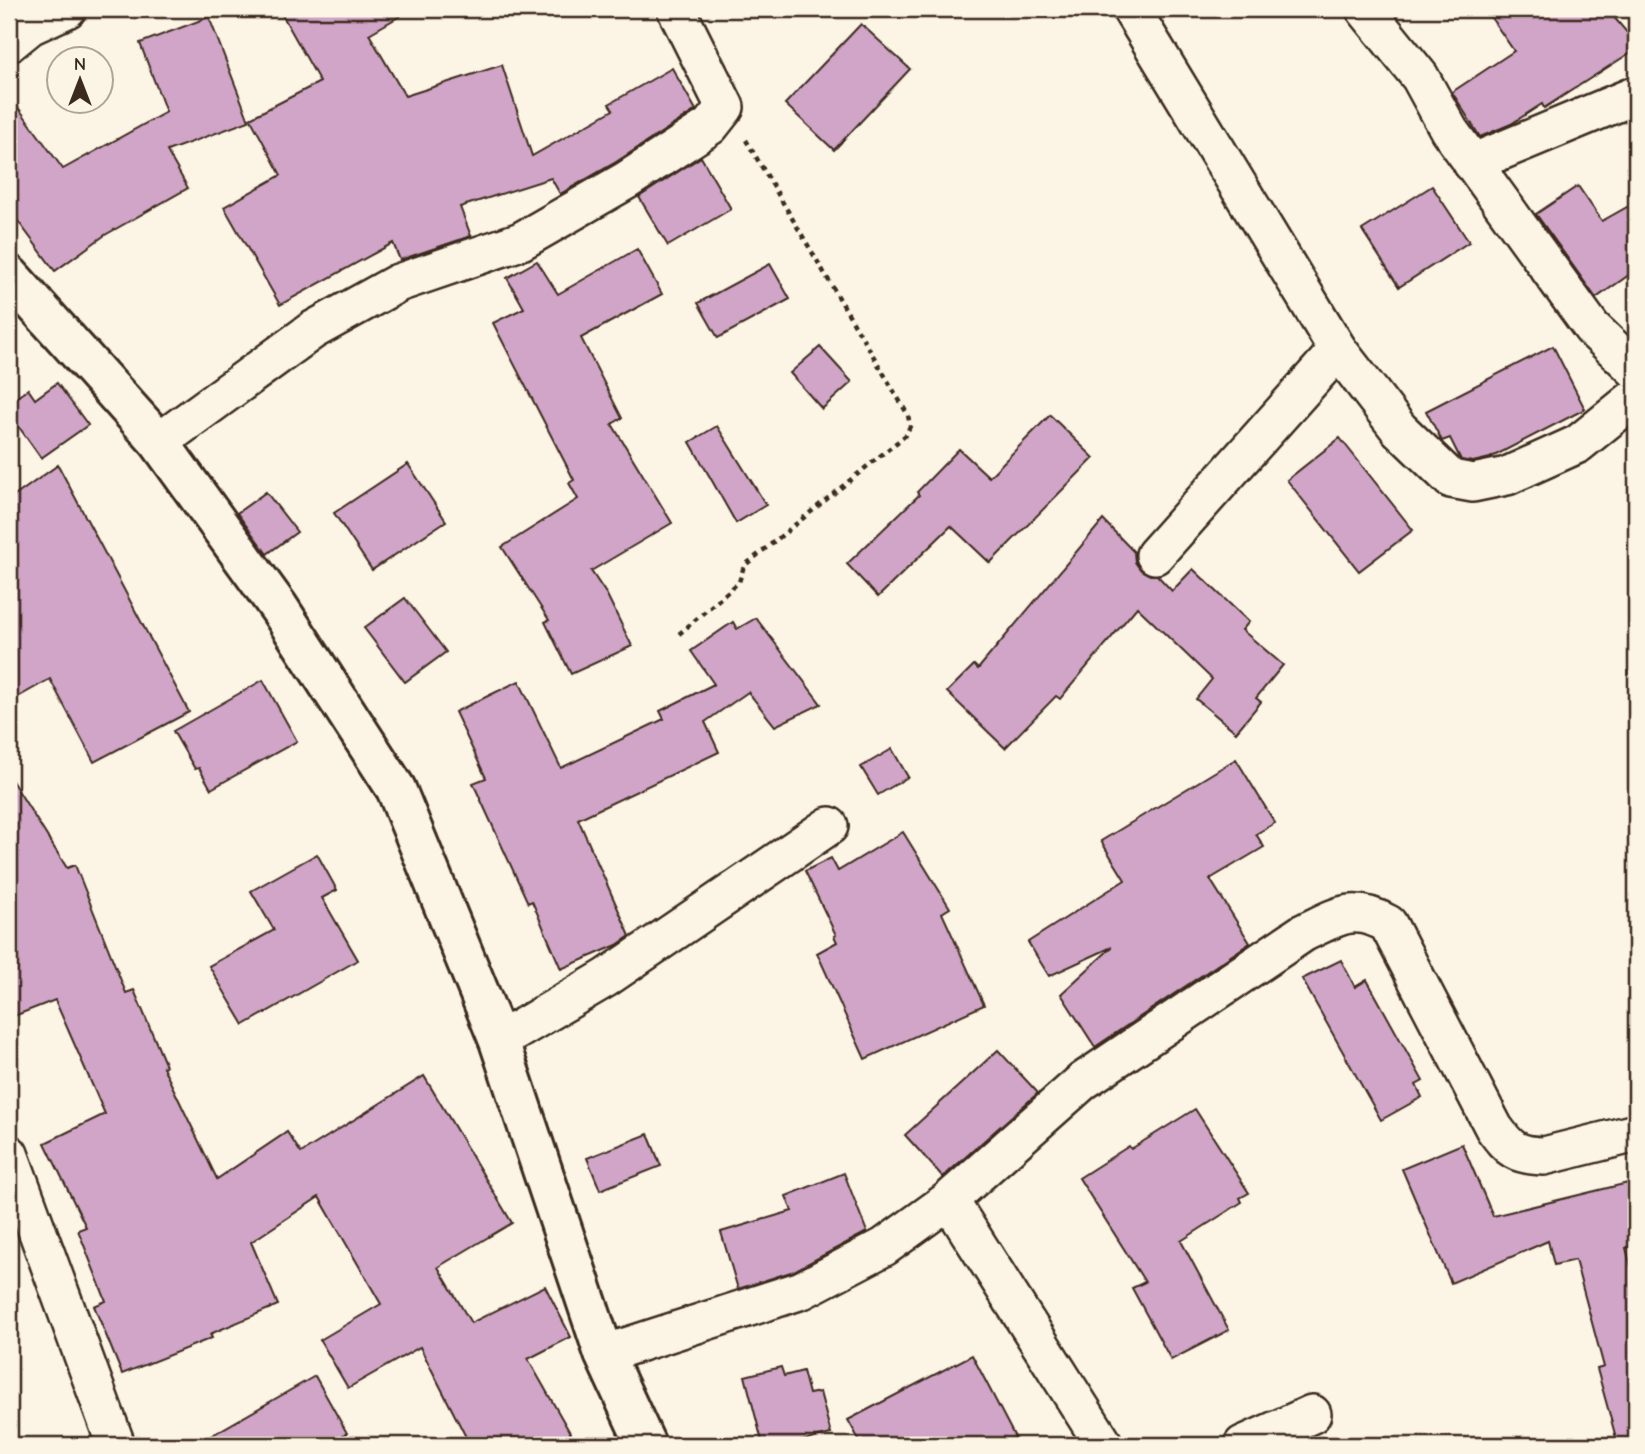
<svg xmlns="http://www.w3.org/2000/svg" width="1645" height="1454" font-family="'Comic Neue',sans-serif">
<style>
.building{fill:#d1a5c8;stroke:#3b2a1e;stroke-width:2}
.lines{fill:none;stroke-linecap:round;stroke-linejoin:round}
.street-casing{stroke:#3b2a1e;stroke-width:42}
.secondary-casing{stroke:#3b2a1e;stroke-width:44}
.path{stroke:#3b2a1e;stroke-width:4.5;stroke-dasharray:5 5;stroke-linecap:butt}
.street{stroke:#fcf5e5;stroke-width:37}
.secondary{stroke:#fcf5e5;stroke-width:38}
</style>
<rect width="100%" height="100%" fill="#fcf5e5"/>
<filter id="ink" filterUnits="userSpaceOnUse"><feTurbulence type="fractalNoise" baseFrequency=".0143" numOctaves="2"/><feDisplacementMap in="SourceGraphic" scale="14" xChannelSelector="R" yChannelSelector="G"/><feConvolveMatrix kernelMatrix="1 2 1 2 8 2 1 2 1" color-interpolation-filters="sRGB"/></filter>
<g filter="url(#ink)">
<g class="building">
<path d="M279,9H412L369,34L405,96L502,65L532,156L613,110L609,104L672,68L696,110L616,162L560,194L551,178L460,207L471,236L400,260L393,243L280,305L224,207L281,175L250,118L320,82Z"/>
<path d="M1485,9H1607L1636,43V49L1544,108L1542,104L1511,124L1480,137L1452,92L1514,51Z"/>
<path d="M209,17L249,121L167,151L188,188L105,235L55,271L9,209V95L63,169L166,112L140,43Z"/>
<path d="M861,24L910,69L834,150L785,104Z"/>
<path d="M701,157L731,209L668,246L639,197Z"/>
<path d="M1432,186L1469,242L1399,287L1362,230Z"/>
<path d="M1578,186L1602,221L1636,202V270L1596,298L1536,214Z"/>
<path d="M637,249L662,294L581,338L622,418L612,424L672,523L591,571L607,595L632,646L571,674L545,622L549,620L502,547L578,499L569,483L574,480L493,323L524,308L507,278L537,261L558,294Z"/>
<path d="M770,264L790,299L718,338L698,303Z"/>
<path d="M1553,346L1585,409L1490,458L1473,462L1461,460L1450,438L1442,441L1426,411Z"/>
<path d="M820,347L852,382L822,409L790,373Z"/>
<path d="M57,383L88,425L41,458L9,413V403L28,389L35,399Z"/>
<path d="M1050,415L1094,458L990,563L951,526L878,597L847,564L919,495L917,492L959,449L989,477Z"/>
<path d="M717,426L766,505L736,523L690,442Z"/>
<path d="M1340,438L1413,530L1359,571L1287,480Z"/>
<path d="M408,464L446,521L372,570L334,513Z"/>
<path d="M58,465L189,712L94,762L50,679L9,702V500Z"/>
<path d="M266,492L297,532L267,554L237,513Z"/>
<path d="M1103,520L1134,552L1135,562L1141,570L1150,575H1157L1172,591L1193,569L1249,622L1242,630L1283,665L1256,698L1261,702L1236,732L1196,699L1212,679L1137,607L1060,699L1056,696L1005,748L947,692L974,665L978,669Z"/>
<path d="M405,598L446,652L405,682L364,628Z"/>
<path d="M756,618L821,704L775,726L748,692L705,722L719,752L578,819L630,936L617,945L561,969L532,901L528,903L473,783L486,778L455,712L519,681L561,768L664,719L660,711L714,684L691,651L733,622L737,629Z"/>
<path d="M263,680L297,741L211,789L199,768L195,769L173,731Z"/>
<path d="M892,749L908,777L878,795L861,767Z"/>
<path d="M1236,759L1275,823L1256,834L1264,847L1210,879L1250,943L1095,1047L1061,994L1112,947L1049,976L1028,942L1125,880L1101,841Z"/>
<path d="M9,776L67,868L75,865L126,993L134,990L166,1066L163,1067L217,1179L287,1132L301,1153L424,1076L512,1223L438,1267L471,1323L545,1286L571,1337L528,1359L577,1445H470L420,1347L348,1388L320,1340L381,1304L319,1197L251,1242L278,1305L210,1334L212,1338L122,1374L94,1306L106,1301L78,1230L86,1227L45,1143L105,1114L55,1000L9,1018Z"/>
<path d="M903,832L950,908L942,913L984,1005L865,1059L817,953L837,942L834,936L836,935L805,871L831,858L838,871Z"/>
<path d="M317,854L337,890L322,898L358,960L244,1025L209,966L274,930L251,891Z"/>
<path d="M1341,960L1355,987L1367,980L1423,1081L1416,1085L1422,1097L1381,1120L1302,979Z"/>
<path d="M998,1050L1038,1093L943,1177L905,1135Z"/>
<path d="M1195,1109L1249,1193L1240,1198L1242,1202L1181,1241L1229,1330L1171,1360L1132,1288L1145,1282L1079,1178L1129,1146L1131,1149Z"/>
<path d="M648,1134L661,1166L600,1190L587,1158Z"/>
<path d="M1462,1144L1493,1216L1636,1181V1245L1626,1248L1636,1285V1445H1618L1597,1369L1604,1367L1575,1260L1554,1265L1548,1241L1451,1283L1402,1169Z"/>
<path d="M844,1173L867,1232L794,1271L738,1289L721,1232L792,1211L786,1196Z"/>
<path d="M972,1355L1019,1445H862L848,1420Z"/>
<path d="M781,1367L784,1376L803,1371L809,1394L820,1392L831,1434L787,1445H763L745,1376Z"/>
<path d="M315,1376L347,1433L326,1445H195Z"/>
</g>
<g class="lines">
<g class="street-casing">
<g id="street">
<path d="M1131,9L1338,350L1399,429L1451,479L1473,483L1507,476L1578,444L1636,397"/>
<path d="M1365,9L1420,77L1449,130L1592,328L1636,370"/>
<path d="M9,43L30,26L67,9"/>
<path d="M1472,163L1636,95"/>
<path d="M159,442L313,330L398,283L521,241L627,180L710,126L725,107L676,9"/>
<path d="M1155,555L1338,350"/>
<path d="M499,1041L606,978L829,826"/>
<path d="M9,1154L116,1445"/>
<path d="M949,1200L1104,1445"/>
<path d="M604,1354L802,1290L884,1247L949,1200L1083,1081L1303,933C1337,917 1352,904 1388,924L1494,1128C1510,1150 1516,1155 1544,1156L1636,1133"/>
<path d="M1243,1445L1312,1414"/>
</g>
</g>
<g class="secondary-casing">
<path id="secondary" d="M9,275L159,442L279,608L396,789L499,1041L604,1354L646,1445"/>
</g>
<path class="path" d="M679,634L739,582L744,566L906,435L910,426L908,415L746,140"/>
<use href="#street" class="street"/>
<use href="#secondary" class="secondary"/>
</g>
</g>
<rect width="1645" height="1454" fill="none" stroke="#fcf5e5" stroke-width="35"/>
<rect x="18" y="18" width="1610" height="1419" fill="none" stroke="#3b2a1e" stroke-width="2.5" filter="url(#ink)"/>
<g transform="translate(80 80)"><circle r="33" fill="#fcf5e5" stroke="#afa495" stroke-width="2"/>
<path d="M0-5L12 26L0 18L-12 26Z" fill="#3b2a1e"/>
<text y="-10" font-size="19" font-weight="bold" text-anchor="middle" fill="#3b2a1e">N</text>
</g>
</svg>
